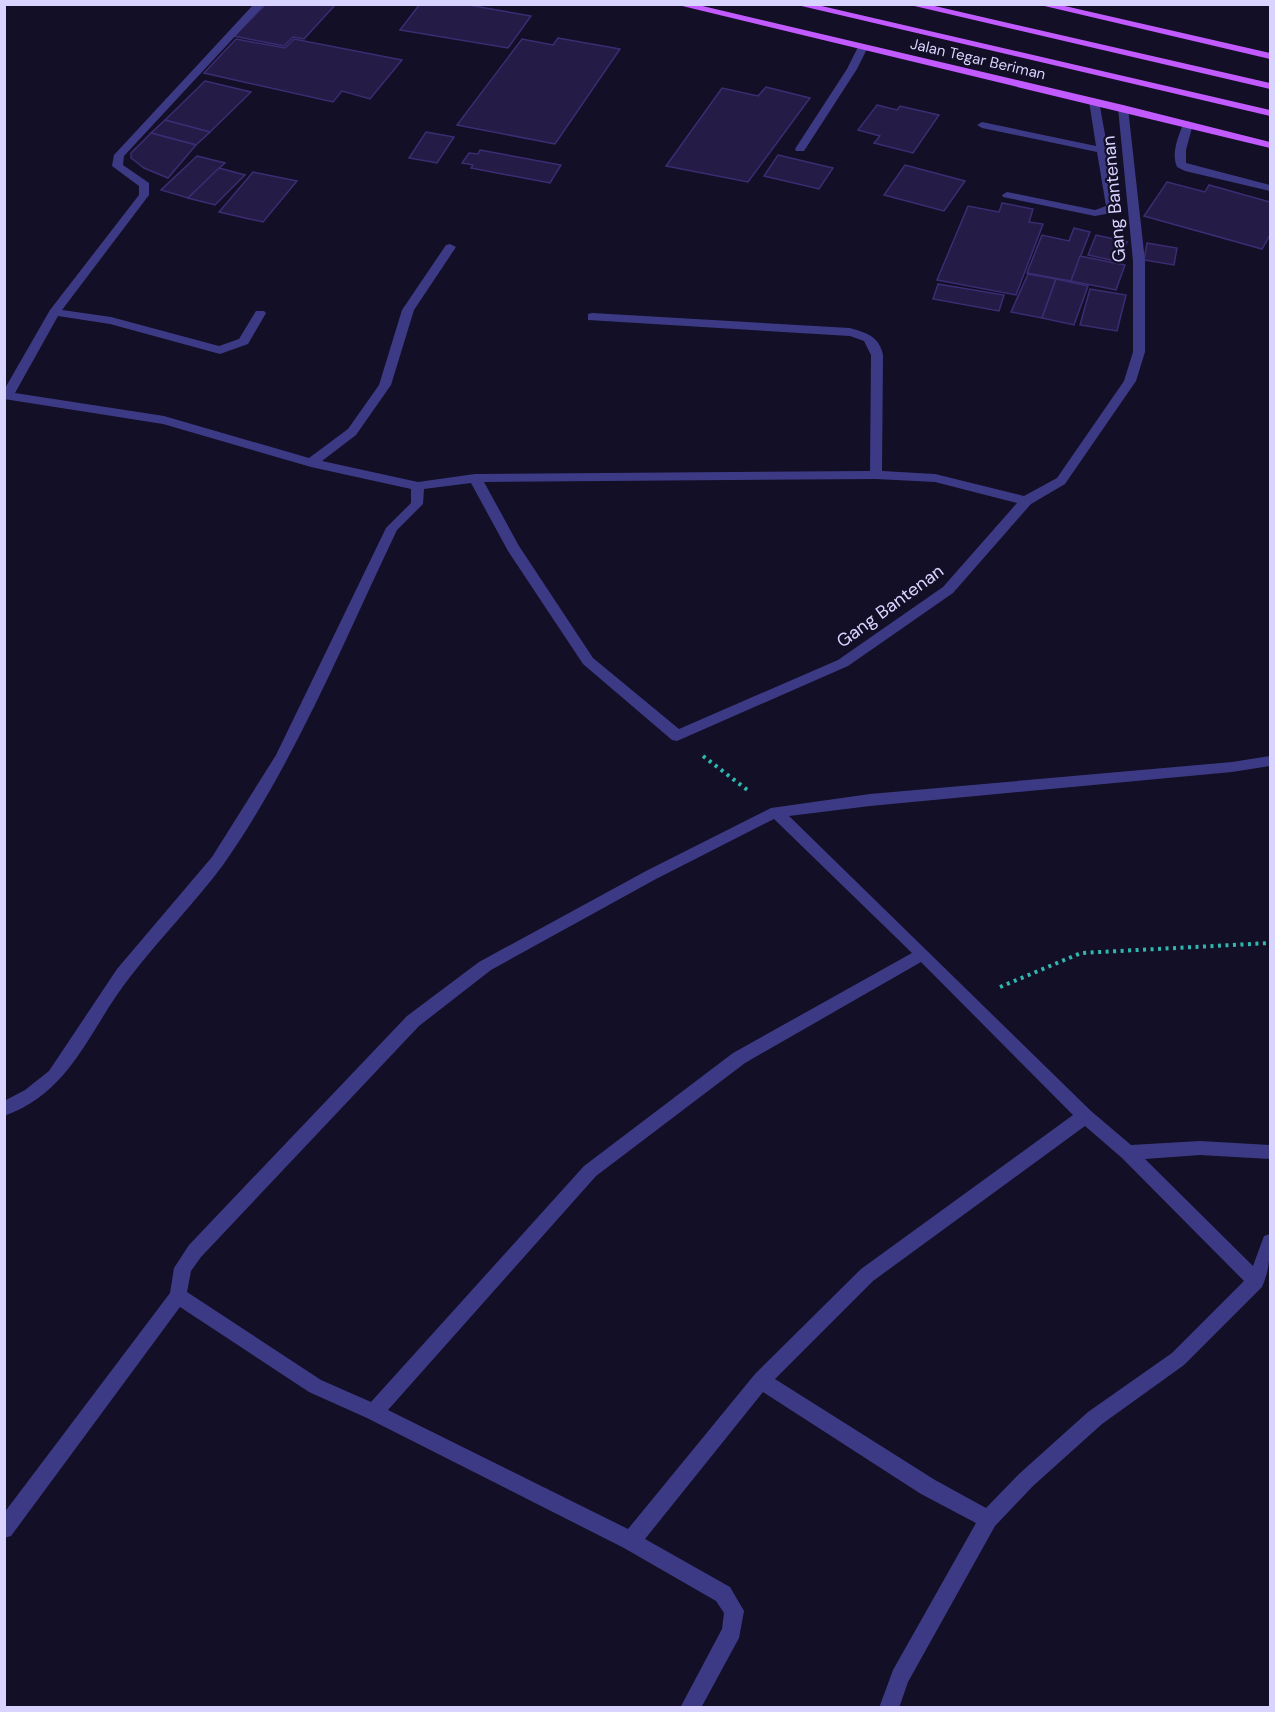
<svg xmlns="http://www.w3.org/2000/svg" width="1275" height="1712" font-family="'DM Sans',sans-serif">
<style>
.building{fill:#241b47;stroke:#3b2d73;stroke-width:1.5}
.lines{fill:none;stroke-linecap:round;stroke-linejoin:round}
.path{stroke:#2fb8b0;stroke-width:4;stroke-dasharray:3 4.5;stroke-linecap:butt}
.lane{fill:#3d3a85;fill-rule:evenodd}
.street{fill:#3d3a85;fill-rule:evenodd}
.primary{fill:#c25bff;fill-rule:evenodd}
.labels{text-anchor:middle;stroke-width:4.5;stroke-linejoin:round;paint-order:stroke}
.far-street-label{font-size:15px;fill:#d9d4ff;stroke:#130f26}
.street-label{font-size:18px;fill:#d9d4ff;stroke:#130f26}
</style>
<rect width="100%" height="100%" fill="#130f26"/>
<g class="building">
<path d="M266,4H336L304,39L293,37L284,46L234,36Z"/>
<path d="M420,4H463L531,16L508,48L400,30Z"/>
<path d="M558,38L620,49L555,144L457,125L522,39L553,45Z"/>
<path d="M236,39L285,48L294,39L402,60L370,99L342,91L333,102L204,73Z"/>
<path d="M205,81L251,92L210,132L165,120Z"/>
<path d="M766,87L810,98L748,182L666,166L722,88L758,96Z"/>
<path d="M877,105L897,110L900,106L939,115L913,153L874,143L880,136L858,130Z"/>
<path d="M165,120L210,132L196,145L151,133Z"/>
<path d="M426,132L454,137L437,163L409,158Z"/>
<path d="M151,133L196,145L168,178L144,168L131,158V153Z"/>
<path d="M480,150L561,165L550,183L471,168L473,165L462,163L469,153L478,154Z"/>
<path d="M778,155L833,168L819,189L764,176Z"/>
<path d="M197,156L225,163L188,198L161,190Z"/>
<path d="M905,165L965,181L944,211L884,195Z"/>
<path d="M219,168L245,175L215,205L188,198Z"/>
<path d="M253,172L297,181L263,222L219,212Z"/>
<path d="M1167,182L1205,192L1209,185L1270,202V235L1262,249L1144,216Z"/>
<path d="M1002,203L1033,209L1029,222L1043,224L1016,295L937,280L968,206L999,212Z"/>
<path d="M1074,228L1090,232L1071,281L1027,273L1042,235L1069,241Z"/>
<path d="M1096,235L1127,242L1119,262L1088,255Z"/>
<path d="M1147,243L1177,248L1174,265L1144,260Z"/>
<path d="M1080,256L1125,265L1116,290L1071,281Z"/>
<path d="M1028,274L1056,279L1042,318L1011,312Z"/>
<path d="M1056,279L1088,286L1074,325L1042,318Z"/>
<path d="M938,284L1004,295L999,311L933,299Z"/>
<path d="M1090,289L1126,295L1117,331L1080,325Z"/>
</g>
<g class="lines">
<g class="path">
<path d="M703,756L750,792"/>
<path d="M1000,987L1081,953L1270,943"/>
</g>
<g class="lane">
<path d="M859,45L868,47L857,69L804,151H796L795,149L847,69Z"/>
<path d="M1094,98L1099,101L1118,207L1111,213L1095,216L1003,197L1002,195L1007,192L1095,210L1106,206L1097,152L982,128L977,125L982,122L1096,146L1089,101Z"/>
<path d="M1188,121L1193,124L1186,150V163L1270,185V191L1185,171L1177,167C1171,153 1178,138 1183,124Z"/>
</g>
<g class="street">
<path d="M254,4H265L124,156L123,165L149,183V195L62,310L111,317L219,346L239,339L256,311H264L266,313L248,344L220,354L110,324L58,316L15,393L164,416L309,458L348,429L379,385L402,310L446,245L450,244L456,247L414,310L391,385L356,435L322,461L418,482L475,474L870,471L871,355L864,341L850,336L588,320V314L592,313L850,328C867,333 879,336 883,355L882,471L935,474L1024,496L1057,478L1124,381L1133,352V261L1118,108L1123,105L1128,108L1145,261V352L1136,381L1065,484L1031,504L953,593L848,666L677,741L672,740L583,664L508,551L471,483L424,489L423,504L397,530C343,643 295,762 223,865C194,904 159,939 130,977C89,1029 72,1092 4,1116V1101L25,1090L49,1071L117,969L212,857L276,755L386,528L411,503V489L311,467L163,424L4,399V390L50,310L139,195V186L112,166L114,155ZM876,479L935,482L1017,503L943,587L838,660L679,729L593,658L519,546L484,482Z"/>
<path d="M1270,756V766L1232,772L870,806L789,816L1091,1111L1131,1145L1200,1141L1270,1145V1159L1200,1155L1145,1159L1253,1266L1264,1236L1270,1234C1270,1254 1270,1269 1262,1287L1184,1365L1102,1424L1033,1486L995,1526L908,1682L899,1708H879L893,1670L976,1523L921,1494L763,1392L645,1539L730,1587L744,1611L739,1638L701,1708H680L722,1629L724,1613L716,1601L624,1548L367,1418L309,1392L180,1307L11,1536L4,1538V1513L170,1293L174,1268L189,1245L407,1016L479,962L646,871L771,808L870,794L1232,762ZM774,819L912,953L733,1053L584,1166L371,1402L321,1380L187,1292L191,1271L201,1257L419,1026L491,970L656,879ZM921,962L1073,1115L861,1269L755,1374L628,1529L388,1410L596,1176L745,1063ZM1085,1126L1122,1158L1244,1281L1172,1353L1088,1412L1019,1474L986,1508L935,1480L775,1379L873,1281Z"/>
</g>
<g class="primary">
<path d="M674,4H694L1123,105L1270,142V148Z"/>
<path d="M793,4H813L1270,110V116Z"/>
<path d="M906,4H926L1270,83V89Z"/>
<path d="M1036,4H1056L1270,53V59Z"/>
</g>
</g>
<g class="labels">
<g class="far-street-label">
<text transform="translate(978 59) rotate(13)" y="5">Jalan Tegar Beriman</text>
</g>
<g class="street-label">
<text transform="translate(1114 199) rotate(-95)" y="6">Gang Bantenan</text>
<text transform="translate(890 606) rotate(-36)" y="6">Gang Bantenan</text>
</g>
</g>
<rect width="1275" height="1712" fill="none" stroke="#d9d4ff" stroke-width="12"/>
</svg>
